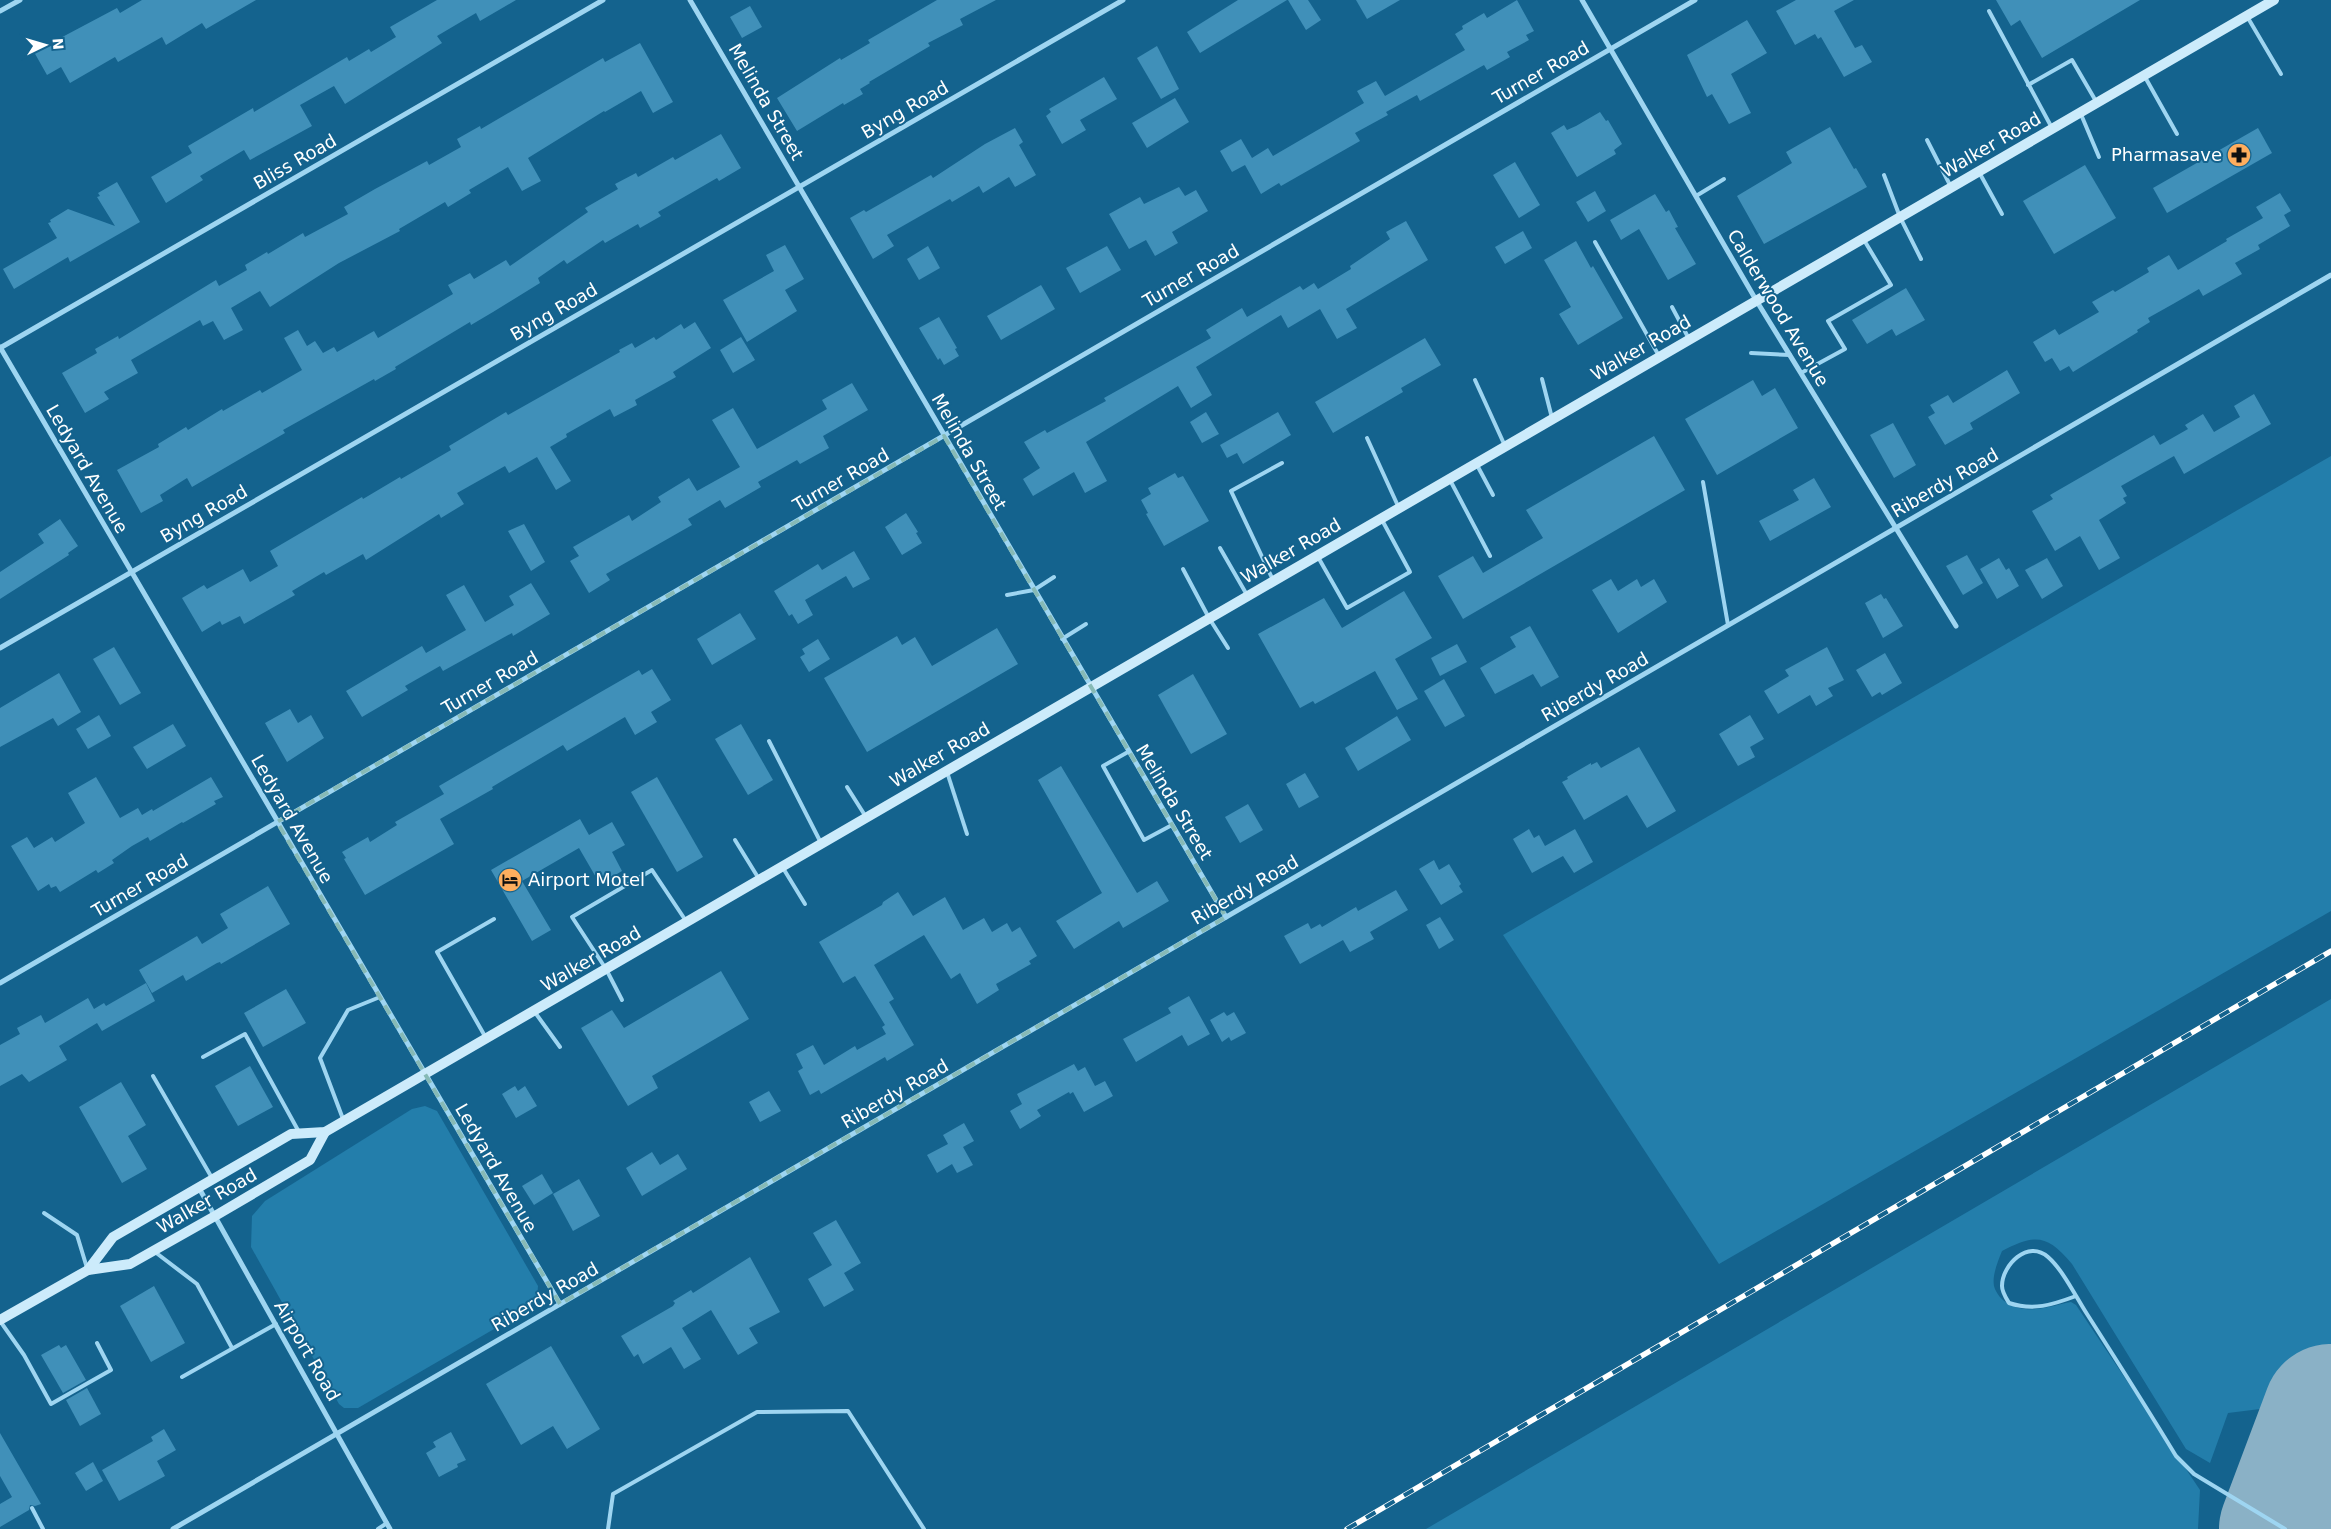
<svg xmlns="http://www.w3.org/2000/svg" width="2331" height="1529" font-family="'DejaVu Sans',sans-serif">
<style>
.green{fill:#237eab}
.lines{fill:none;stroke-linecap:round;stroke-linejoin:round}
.runway{stroke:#8ab1c6;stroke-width:136}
.building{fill:#4090b9}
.service{stroke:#9ed5f1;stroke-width:4}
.minor{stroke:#9ed5f1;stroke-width:5}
.secondary{stroke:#ccebfb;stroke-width:10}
.rail-casing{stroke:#fff;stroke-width:5.5}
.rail{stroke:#14638e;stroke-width:4;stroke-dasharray:11;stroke-linecap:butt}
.marked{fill:none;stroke:#87bab6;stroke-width:4;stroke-dasharray:10 6;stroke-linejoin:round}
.labels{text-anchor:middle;stroke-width:4;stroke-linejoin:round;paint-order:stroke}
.street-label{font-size:18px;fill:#fff;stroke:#14638e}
.poi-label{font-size:18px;fill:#fff;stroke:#14638e;text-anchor:end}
</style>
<rect width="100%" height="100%" fill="#14638e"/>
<g class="green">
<path d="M2331,456V911L1719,1264L1503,935Z"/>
<path d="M2331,999V1400L2228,1413L2210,1463L2186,1449L2072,1264C2047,1234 2035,1234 2002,1251C1998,1261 1992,1275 1994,1286C1999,1304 2020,1311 2036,1309C2048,1308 2060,1304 2071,1302L2076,1305L2200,1490L2198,1529H1426Z"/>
<path d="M425,1106L437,1111L538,1286L537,1298L527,1310L358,1408H344L339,1404L251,1247L252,1216L265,1201L412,1109Z"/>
</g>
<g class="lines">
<path class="runway" d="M2287,1529L2331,1412"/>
</g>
<g class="building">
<path d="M142,0H256L206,29L202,23L166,45L162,37L118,62L115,57L70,83L61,67L47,75L34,52L117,8L120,13Z"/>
<path d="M437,0H516L480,21L476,13L437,36L442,43L345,104L334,86L300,105L312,126L250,160L244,150L200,176L203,180L166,203L151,177L192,153L188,146L253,108L254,112L347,57L349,61L369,49L371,52L396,37L390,27Z"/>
<path d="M937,0H996L960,19L963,25L928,43L930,46L869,82L870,83L860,89L863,94L844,105L843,103L797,131L777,98L840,58L841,60L870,43L868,40Z"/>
<path d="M1238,0H1287L1200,53L1187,32Z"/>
<path d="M1288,0H1308L1321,20L1306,30Z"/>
<path d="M1356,0H1400L1367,19Z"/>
<path d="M1517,0L1534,31L1526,35L1529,40L1507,52L1510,57L1487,70L1484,65L1420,101L1417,95L1386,112L1388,115L1355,133L1360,141L1281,186L1279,183L1261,194L1245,165L1232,172L1220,151L1241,139L1252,158L1268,148L1273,156L1364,103L1357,91L1376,81L1385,96L1465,50L1455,34L1463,29L1462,26L1484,13L1487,18Z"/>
<path d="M1796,0H1854L1834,11L1855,48L1862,45L1872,62L1844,77L1821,37L1818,39L1815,34L1795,45L1776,11Z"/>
<path d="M1996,0H2140L2042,58L2020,20L2011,26Z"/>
<path d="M750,6L762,27L742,38L730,17Z"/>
<path d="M1747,20L1767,53L1731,74L1751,113L1729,124L1712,94L1707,97L1687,55Z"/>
<path d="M640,43L673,102L653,113L641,91L605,112L604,111L528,158L541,181L522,191L508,167L469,190L471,193L448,207L445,202L399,229L400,231L339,263L270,307L260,291L231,308L243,330L224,340L213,321L203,326L200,320L131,360L138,373L104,392L109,399L85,413L62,373L97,353L95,349L118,336L119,339L216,280L219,286L247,270L245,265L267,252L268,254L303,233L305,237L348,214L344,207L375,189L427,161L429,165L461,147L457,139L480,126L481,129L603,58L605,62Z"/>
<path d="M1157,46L1179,89L1161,99L1137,58Z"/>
<path d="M1104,77L1117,99L1080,120L1086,130L1062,144L1046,116L1051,112L1049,109Z"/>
<path d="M1175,98L1189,122L1147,148L1132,123Z"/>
<path d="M1600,112L1606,121L1608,120L1622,144L1614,150L1616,154L1577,177L1551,133L1564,125L1567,130L1576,126Z"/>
<path d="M1830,127L1854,169L1856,168L1867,187L1764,244L1737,196L1792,163L1786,152Z"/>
<path d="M1015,128L1023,142L1019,145L1036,175L1015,187L1009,177L983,193L979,186L952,202L950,199L887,235L894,246L873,259L850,218L864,210L866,212L931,175L933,178L985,144Z"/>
<path d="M2258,128L2272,153L2167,213L2153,188Z"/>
<path d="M721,134L741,168L719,181L717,178L658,212L661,216L640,228L638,224L605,243L603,240L567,264L564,260L538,278L540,283L493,312L471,325L470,322L395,367L396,369L375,381L374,379L283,430L285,433L192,487L187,478L160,495L163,501L141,513L117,470L159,447L158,444L186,427L188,430L222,409L223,411L260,390L262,393L302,370L284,338L298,330L307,346L315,341L323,353L334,347L337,352L374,331L378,338L453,294L448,285L470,273L474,279L506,260L510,266L588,212L585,208L618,189L615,184L636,173L638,177L673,157L675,160Z"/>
<path d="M1515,162L1540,205L1519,218L1493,175Z"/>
<path d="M2085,165L2116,218L2054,254L2023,201Z"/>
<path d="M117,182L140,222L70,262L68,257L14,289L3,269L57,238L48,223L51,222L50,220L68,209L115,226L97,197L100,196L98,193Z"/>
<path d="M1179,187L1185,196L1196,190L1208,211L1172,232L1178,243L1155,256L1146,240L1129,249L1109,214L1140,197L1144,204Z"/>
<path d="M1595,191L1606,211L1588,222L1576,202Z"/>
<path d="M2280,193L2291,211L2284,215L2290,226L2258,245L2260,249L2235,263L2242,274L2203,296L2199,289L2173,304L2148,318L2150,322L2137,330L2138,332L2073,372L2069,366L2060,371L2052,358L2045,362L2033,342L2055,329L2059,335L2099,312L2092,302L2113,290L2115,292L2149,272L2147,268L2169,255L2178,270L2227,241L2226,239L2263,218L2256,207Z"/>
<path d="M1655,194L1666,212L1669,210L1678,227L1675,228L1696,264L1668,280L1639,229L1621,240L1610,220Z"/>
<path d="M1406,221L1428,260L1346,309L1357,328L1337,339L1320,309L1288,328L1281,315L1196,367L1212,395L1191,408L1178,386L1086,442L1107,481L1085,493L1074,472L1033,496L1023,479L1040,468L1024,442L1045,430L1047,433L1106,401L1104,398L1211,338L1206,330L1242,308L1247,317L1300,286L1303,290L1314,283L1318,289L1351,269L1350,266L1390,239L1386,232Z"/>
<path d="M1523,231L1532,248L1505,264L1495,247Z"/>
<path d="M1576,241L1591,268L1593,266L1623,318L1578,345L1559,314L1571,307L1544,260Z"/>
<path d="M785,245L804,279L785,290L797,311L747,342L723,300L774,271L766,255Z"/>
<path d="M928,246L940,268L919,280L907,259Z"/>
<path d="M1107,246L1121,270L1080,293L1066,268Z"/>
<path d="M1041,285L1055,309L1001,340L987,316Z"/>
<path d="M1906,288L1925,320L1896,336L1892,329L1867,344L1852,320Z"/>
<path d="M939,317L957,348L955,349L959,356L944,365L940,358L938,360L919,328Z"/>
<path d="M695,322L711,348L673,372L676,377L635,400L637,405L614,417L610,409L566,434L567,437L550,447L571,481L556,490L537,457L509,473L505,466L457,493L464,504L441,518L439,514L366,560L363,554L326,575L324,572L292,591L295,595L244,624L240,616L222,625L220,621L202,632L182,598L204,585L207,589L243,569L250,582L278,566L270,551L362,497L363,499L400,477L401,479L451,450L449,446L506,412L508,415L620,352L619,350L632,343L635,348L654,337L656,340L681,324L684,329Z"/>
<path d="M741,337L755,360L733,373L720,350Z"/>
<path d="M1425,338L1441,365L1401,388L1403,392L1333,433L1315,402Z"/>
<path d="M2007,370L2020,393L1970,423L1973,429L1945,445L1928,417L1935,413L1930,405L1948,395L1953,403Z"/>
<path d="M1753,380L1762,396L1775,388L1798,428L1717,475L1685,419Z"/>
<path d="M852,383L868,410L823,436L829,448L800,464L797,460L758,482L761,487L725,508L720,500L688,519L692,525L606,574L610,580L589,593L570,561L579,556L573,547L629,515L632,521L661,502L658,497L689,478L697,491L740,467L712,420L733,408L757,449L827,409L822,400Z"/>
<path d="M2254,394L2271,424L2184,474L2174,456L2121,486L2127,496L2123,498L2126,503L2099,520L2120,558L2099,570L2080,536L2055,551L2032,511L2053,499L2050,495L2154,435L2160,445L2188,429L2185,425L2203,414L2214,432L2240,417L2234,406Z"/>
<path d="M1206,412L1219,434L1202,443L1190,422Z"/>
<path d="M1278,412L1291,435L1243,464L1237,453L1227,458L1220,445Z"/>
<path d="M1893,423L1916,465L1894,478L1870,435Z"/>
<path d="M1654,436L1685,490L1463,619L1438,576L1473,556L1483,573L1543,538L1526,510Z"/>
<path d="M1175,473L1178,478L1183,476L1209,521L1164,546L1146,514L1148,513L1141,500L1151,494L1148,488Z"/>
<path d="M1814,478L1831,507L1770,541L1759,521L1799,500L1793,490Z"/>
<path d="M906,513L918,532L916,533L922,543L902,555L885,527Z"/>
<path d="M60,519L78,546L68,553L69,555L0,599V572L44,543L38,534Z"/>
<path d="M524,524L545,562L531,571L508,531Z"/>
<path d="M854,551L870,579L853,588L846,576L805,600L813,615L798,624L792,614L789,616L774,591L818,564L822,570Z"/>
<path d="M1967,555L1983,583L1963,595L1946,566Z"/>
<path d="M1999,558L2006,570L2009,568L2019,586L1997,599L1980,569Z"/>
<path d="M2047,558L2063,586L2042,599L2025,570Z"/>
<path d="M1611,579L1618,591L1637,579L1641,587L1654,579L1667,602L1618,633L1592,590Z"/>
<path d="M531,583L550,614L513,636L512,633L443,671L440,666L405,686L408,690L362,717L346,691L422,646L426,653L466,630L446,595L464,585L485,622L514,605L509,596Z"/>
<path d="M1404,591L1432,638L1395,659L1418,699L1397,710L1375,671L1315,704L1313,701L1300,708L1258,634L1324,598L1342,628Z"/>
<path d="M1881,594L1884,599L1886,598L1903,626L1883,638L1865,603Z"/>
<path d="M740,613L756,639L712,665L697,639Z"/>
<path d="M1530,626L1559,677L1541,687L1533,674L1495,694L1480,668L1516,647L1510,637Z"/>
<path d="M997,628L1018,664L867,752L824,678L897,636L902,645L915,637L932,666Z"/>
<path d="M818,639L830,659L809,672L800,657L805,654L802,649Z"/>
<path d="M1457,644L1467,662L1440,676L1431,658Z"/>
<path d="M114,647L141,693L120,705L93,659Z"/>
<path d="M1827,647L1844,680L1828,688L1833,696L1816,706L1810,695L1778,714L1764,691L1789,676L1785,670Z"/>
<path d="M1885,653L1902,683L1882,695L1880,692L1872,697L1856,670Z"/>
<path d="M652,669L671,700L651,712L657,722L635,735L625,717L567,751L563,745L492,787L493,789L440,819L454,844L365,895L344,859L346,858L342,852L368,837L370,842L397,825L395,822L444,794L439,786L599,693L639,670L642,675Z"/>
<path d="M59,673L81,712L58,726L53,718L0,747V708Z"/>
<path d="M1193,674L1227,734L1191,754L1158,695Z"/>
<path d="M1444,679L1465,716L1445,727L1424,691Z"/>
<path d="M290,709L298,723L311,715L324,738L287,762L265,723Z"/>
<path d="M99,715L111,736L88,749L76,729Z"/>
<path d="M1750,715L1764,739L1750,747L1755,757L1738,766L1719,734Z"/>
<path d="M1397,716L1411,740L1358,771L1345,748Z"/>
<path d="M173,724L186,746L147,769L133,747Z"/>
<path d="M741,724L773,780L748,795L715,739Z"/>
<path d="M1639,747L1676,811L1647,828L1627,795L1584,820L1562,782L1568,779L1567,777L1591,763V765L1597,762L1601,768Z"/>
<path d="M1061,766L1137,893L1157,881L1169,901L1123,928L1119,921L1074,949L1056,921L1102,893L1038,780Z"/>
<path d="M1305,773L1319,797L1299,808L1286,784Z"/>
<path d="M96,777L120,818L138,808L142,815L152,809L153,811L211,777L223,797L214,801L216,804L183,823L182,822L150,841L148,837L132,846L112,860L114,863L98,873L96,870L60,892L56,886L51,888L49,884L38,891L11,846L27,837L34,848L52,837L55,842L85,823L68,793Z"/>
<path d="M657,777L703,857L677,872L631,792Z"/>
<path d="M1248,804L1263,830L1240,843L1225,817Z"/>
<path d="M580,819L589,835L612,822L625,845L612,852L622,871L605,881L602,876L597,879L579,848L522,881L551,930L532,941L491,870Z"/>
<path d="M1529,829L1534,838L1539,835L1545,846L1575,829L1593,862L1574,873L1563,856L1532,873L1513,839Z"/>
<path d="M1434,860L1439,870L1449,864L1461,884L1459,886L1463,892L1441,905L1419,869Z"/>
<path d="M268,886L290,924L221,964L220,962L217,963L186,981L183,975L152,993L139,970L197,936L202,944L228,928L220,914Z"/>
<path d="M1396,890L1408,910L1370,932L1374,939L1350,952L1343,940L1300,964L1284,936L1308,923L1311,929L1320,924L1322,927L1356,907L1358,911Z"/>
<path d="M898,892L913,916L945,897L963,930L984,918L992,932L1007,923L1012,932L1020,927L1037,956L1029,961L1031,964L996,984L999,990L977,1004L960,973L951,979L924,935L874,965L894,999L889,1002L914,1045L887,1061L885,1057L821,1094L819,1090L810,1095L798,1071L803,1068L796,1054L813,1045L824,1065L855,1046L857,1050L886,1034L882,1027L885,1025L855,976L843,983L819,942L882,905L883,902Z"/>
<path d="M1440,917L1454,940L1439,949L1426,925Z"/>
<path d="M721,971L749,1019L652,1076L658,1088L628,1106L581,1028L612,1010L624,1028Z"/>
<path d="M146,983L155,1001L102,1031L97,1023L59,1046L67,1060L29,1082L22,1074L0,1086V1045L20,1034L17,1028L41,1015L45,1023L88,998L94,1009L104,1003L106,1006Z"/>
<path d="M286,989L306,1023L263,1047L244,1013Z"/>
<path d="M1189,996L1210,1034L1188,1046L1182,1035L1136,1062L1123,1039L1171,1013L1168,1008L1171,1006Z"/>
<path d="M1224,1012L1227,1016L1234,1012L1246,1033L1231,1041L1229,1037L1222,1042L1210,1020Z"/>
<path d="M1074,1064L1078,1071L1085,1067L1095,1086L1105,1081L1113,1096L1084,1112L1073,1092L1070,1094L1069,1092L1037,1110L1041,1116L1020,1129L1010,1111L1022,1104L1017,1094Z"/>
<path d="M250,1066L273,1107L238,1126L215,1086Z"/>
<path d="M121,1082L146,1125L128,1136L147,1169L122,1183L79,1107Z"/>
<path d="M515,1086L518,1091L525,1086L537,1106L516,1118L502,1094Z"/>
<path d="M769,1091L781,1111L760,1122L749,1102Z"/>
<path d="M964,1123L974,1141L963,1147L973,1165L957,1173L952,1164L937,1173L927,1155L948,1144L943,1135Z"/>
<path d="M652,1152L660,1165L678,1154L687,1169L642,1196L626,1168Z"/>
<path d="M542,1174L553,1193L534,1205L522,1186Z"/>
<path d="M579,1179L600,1216L573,1231L553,1194Z"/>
<path d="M836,1220L861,1263L844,1273L854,1290L824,1307L808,1279L832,1265L813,1233Z"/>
<path d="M750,1257L780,1312L749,1328L758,1343L738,1355L711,1310L682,1328L701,1359L684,1369L671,1347L643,1364L638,1354L634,1357L621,1336L673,1306L675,1303L673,1301L691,1290L693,1293Z"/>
<path d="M154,1286L185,1343L151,1362L120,1306Z"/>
<path d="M59,1345L61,1348L66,1345L86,1380L63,1393L41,1355Z"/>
<path d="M551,1346L600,1429L567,1449L553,1426L521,1445L486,1384Z"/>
<path d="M87,1388L101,1414L80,1426L66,1400Z"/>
<path d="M164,1429L176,1450L157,1461L165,1476L119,1501L102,1470L153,1441L151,1437Z"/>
<path d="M451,1432L466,1460L457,1464L458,1467L439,1477L426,1453L436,1447L433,1442Z"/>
<path d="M0,1433L41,1504L35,1506L30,1505L29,1510L0,1527V1504L12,1497L0,1476Z"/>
<path d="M93,1462L103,1481L86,1491L75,1473Z"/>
</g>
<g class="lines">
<g class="service">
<path d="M1989,11L2052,128"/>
<path d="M2248,18L2281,74"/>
<path d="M2145,77L2177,134"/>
<path d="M2028,85L2072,60L2097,103"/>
<path d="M2080,112L2099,157"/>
<path d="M1927,140L1951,187"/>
<path d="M1979,172L2002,214"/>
<path d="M1884,175L1900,217L1921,259"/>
<path d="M1696,196L1724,179"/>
<path d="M1595,242L1659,356"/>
<path d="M1672,307L1689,339"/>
<path d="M1751,353L1790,355"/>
<path d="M1801,373L1845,349L1828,321L1891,285L1864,240"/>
<path d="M1542,379L1552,418"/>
<path d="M1475,380L1505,446"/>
<path d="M1367,438L1398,506"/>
<path d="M1477,465L1493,495"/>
<path d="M1450,480L1490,556"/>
<path d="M1703,482L1728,625"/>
<path d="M1220,548L1247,595"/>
<path d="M1318,557L1347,608L1410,572L1382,520"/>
<path d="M1183,569L1209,618L1228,648"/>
<path d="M1273,580L1231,491L1282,463"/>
<path d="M1007,595L1034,590L1054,577"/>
<path d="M1062,639L1086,624"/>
<path d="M769,741L821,843"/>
<path d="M1128,752L1103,766L1144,840L1172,825"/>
<path d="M947,772L967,834"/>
<path d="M847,787L866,817"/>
<path d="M735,840L759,879"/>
<path d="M783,868L805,904"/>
<path d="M622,1000L606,969L572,917L652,870L686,921"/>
<path d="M534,1011L560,1047"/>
<path d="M486,1038L437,952L494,919"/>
<path d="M203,1057L245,1034L299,1132"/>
<path d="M153,1076L212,1178"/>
<path d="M343,1119L320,1058L348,1010L380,997"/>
<path d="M44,1213L77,1235L87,1268"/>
<path d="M155,1252L197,1284L232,1348"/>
<path d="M2076,1296C2052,1305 2033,1311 2009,1303C2006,1298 2002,1292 2002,1286C2002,1265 2028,1239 2048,1257C2063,1270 2076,1297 2087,1314C2117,1361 2147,1408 2176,1456L2194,1474L2285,1529"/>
<path d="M0,1321L24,1355L51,1404L111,1370L97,1343"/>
<path d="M182,1377L276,1324"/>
<path d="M32,1508L43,1529"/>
<path d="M378,1529L387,1523"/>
<path d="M608,1529L613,1494L757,1412L848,1411L924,1529"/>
</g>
<g class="minor">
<path d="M690,0L1226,917"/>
<path d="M1582,0L1756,300L1956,626"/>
<path d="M0,11L20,0"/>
<path d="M0,347L560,1304"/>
<path d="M0,348L603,0"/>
<path d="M0,648L1123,0"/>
<path d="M0,983L1695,0"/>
<path d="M199,1188L390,1529"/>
<path d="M173,1529L2331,275"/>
</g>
<g class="secondary">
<path d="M88,1270L113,1237L291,1134L325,1132L2274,0"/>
<path d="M0,1320L88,1270L130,1264L215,1216L310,1160L325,1132"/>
</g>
<g class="rail-casing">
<path id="rail" d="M1347,1529L2331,951"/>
</g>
<use href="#rail" class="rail"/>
</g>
<path class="marked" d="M944,436L1226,917L560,1304L277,822Z"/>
<defs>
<g id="pharmacy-disc" transform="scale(1.25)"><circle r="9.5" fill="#ffae5e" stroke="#14638e"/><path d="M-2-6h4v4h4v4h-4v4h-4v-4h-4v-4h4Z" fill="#111"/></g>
<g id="hotel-disc" transform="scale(1.25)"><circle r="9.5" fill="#ffae5e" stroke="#14638e"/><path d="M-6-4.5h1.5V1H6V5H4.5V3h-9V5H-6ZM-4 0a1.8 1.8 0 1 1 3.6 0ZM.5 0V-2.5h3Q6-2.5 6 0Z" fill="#111"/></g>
</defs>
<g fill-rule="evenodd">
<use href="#pharmacy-disc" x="2239" y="155"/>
<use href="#hotel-disc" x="510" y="880"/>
</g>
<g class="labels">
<g class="street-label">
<text transform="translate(1541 73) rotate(-30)" y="6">Turner Road</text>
<text transform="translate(766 102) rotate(60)" y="6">Melinda Street</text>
<text transform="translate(905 110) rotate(-30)" y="6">Byng Road</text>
<text transform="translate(1991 145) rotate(-30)" y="6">Walker Road</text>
<text transform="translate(295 162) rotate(-30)" y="6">Bliss Road</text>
<text transform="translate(1191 276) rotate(-30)" y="6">Turner Road</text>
<text transform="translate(1778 308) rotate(59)" y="6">Calderwood Avenue</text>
<text transform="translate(554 312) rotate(-30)" y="6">Byng Road</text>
<text transform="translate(1641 348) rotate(-30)" y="6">Walker Road</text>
<text transform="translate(969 452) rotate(60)" y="6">Melinda Street</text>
<text transform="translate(87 469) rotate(60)" y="6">Ledyard Avenue</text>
<text transform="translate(841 480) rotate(-30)" y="6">Turner Road</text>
<text transform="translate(1945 483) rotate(-30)" y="6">Riberdy Road</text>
<text transform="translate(204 514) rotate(-30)" y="6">Byng Road</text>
<text transform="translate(1291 551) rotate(-30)" y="6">Walker Road</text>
<text transform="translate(490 683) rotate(-30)" y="6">Turner Road</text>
<text transform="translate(1595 687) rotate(-30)" y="6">Riberdy Road</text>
<text transform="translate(940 755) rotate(-30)" y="6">Walker Road</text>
<text transform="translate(1174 802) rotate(59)" y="6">Melinda Street</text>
<text transform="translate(292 819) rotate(60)" y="6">Ledyard Avenue</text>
<text transform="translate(140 886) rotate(-30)" y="6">Turner Road</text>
<text transform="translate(1245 890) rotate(-30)" y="6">Riberdy Road</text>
<text transform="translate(591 959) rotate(-30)" y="6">Walker Road</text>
<text transform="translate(895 1094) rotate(-30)" y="6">Riberdy Road</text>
<text transform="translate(496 1168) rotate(60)" y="6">Ledyard Avenue</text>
<text transform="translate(207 1201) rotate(-30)" y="6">Walker Road</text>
<text transform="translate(545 1297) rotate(-30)" y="6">Riberdy Road</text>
<text transform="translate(307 1351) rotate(60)" y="6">Airport Road</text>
</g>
<g class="poi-label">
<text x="2222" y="161">Pharmasave</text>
<text x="528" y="886" text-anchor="start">Airport Motel</text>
</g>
</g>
<g transform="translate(45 45) rotate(85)" stroke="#14638e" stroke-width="4" paint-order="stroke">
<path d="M0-4L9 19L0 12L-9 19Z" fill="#ffffff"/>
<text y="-8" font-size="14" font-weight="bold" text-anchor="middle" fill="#ffffff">N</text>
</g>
</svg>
